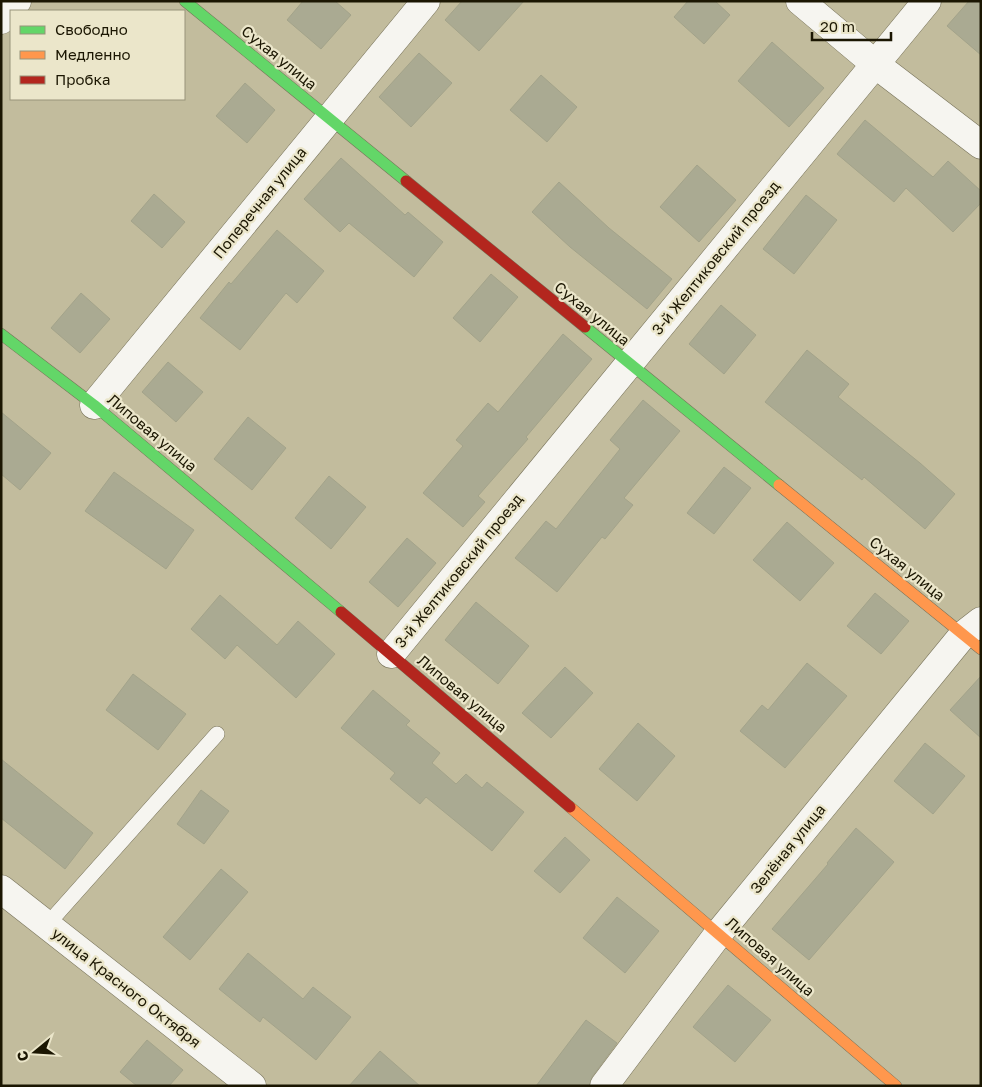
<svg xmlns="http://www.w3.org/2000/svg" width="982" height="1087" font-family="'Golos Text',sans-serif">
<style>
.building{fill:#aaaa92;stroke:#a3a38a}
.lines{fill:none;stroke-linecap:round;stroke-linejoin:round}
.lane-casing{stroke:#78735a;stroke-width:16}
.street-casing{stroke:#78735a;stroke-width:29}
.fast-casing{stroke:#78735a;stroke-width:12}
.slow-casing{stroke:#78735a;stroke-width:12}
.jam-casing{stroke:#78735a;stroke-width:12}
.lane{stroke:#f6f5f0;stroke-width:15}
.street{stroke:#f6f5f0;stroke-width:28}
.fast{stroke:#63d668;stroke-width:11}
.slow{stroke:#ff974d;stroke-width:11}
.jam{stroke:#b3261e;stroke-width:11}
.labels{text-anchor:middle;stroke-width:4.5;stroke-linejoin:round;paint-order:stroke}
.street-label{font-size:15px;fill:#1b1602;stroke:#ebe6ca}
</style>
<rect width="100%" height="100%" fill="#c2bc9d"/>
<g class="building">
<path d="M303,1H335L351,15L321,49L287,20Z"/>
<path d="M462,1H524L479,51L445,20Z"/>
<path d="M688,1H715L730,15L704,44L674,17Z"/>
<path d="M969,1H981V55L947,26Z"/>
<path d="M772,42L824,88L789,127L738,81Z"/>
<path d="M419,53L452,83L411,127L379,97Z"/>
<path d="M541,75L577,107L547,142L510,110Z"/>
<path d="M245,83L275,110L247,143L216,116Z"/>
<path d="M865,120L933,177L948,161L981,191V203L953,232L906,188L894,202L837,154Z"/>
<path d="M341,158L405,215L408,212L443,242L414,277L349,223L340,232L304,199Z"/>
<path d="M697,165L736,200L699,242L660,207Z"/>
<path d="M559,182L609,228L672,279L647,309L570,247L532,212Z"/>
<path d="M154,194L185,222L162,248L131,221Z"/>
<path d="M806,195L837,220L794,274L763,249Z"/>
<path d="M277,230L324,271L297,303L286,293L240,350L200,318L229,282L231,284Z"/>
<path d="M491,274L518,297L480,342L453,318Z"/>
<path d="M81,293L110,319L80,353L51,328Z"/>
<path d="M721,305L756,335L724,374L689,344Z"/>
<path d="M563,334L592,359L526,437L528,439L478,496L485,502L463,527L423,493L463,446L456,440L488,403L498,412Z"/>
<path d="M807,350L849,384L838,397L920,463L955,494L925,529L864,477L862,480L765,402Z"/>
<path d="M168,362L203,392L176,422L142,392Z"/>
<path d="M643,400L680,431L624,498L633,505L605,539L602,537L557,592L515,558L546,521L556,529L620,449L610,440Z"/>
<path d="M1,412L51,453L20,490L1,474Z"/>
<path d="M248,417L286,448L252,490L214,459Z"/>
<path d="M724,467L751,488L714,534L687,513Z"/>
<path d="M114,472L194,530L166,569L85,511Z"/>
<path d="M329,476L366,507L331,549L295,518Z"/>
<path d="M787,522L834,563L800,601L753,560Z"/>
<path d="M407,538L436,563L398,607L369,582Z"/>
<path d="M875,593L909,621L881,654L847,626Z"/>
<path d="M220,595L277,645L298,621L335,654L296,698L237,645L225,659L191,629Z"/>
<path d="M476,602L529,646L498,684L445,640Z"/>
<path d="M807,663L847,696L785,768L740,731L762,705L768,710Z"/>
<path d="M565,667L593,693L551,738L522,713Z"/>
<path d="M133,674L186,714L158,750L106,710Z"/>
<path d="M981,676V738L950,710Z"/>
<path d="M373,690L410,721L406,725L440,753L432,763L456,784L466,774L482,788L487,782L524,812L492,851L426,797L420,804L390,779L395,773L341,728Z"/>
<path d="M638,723L675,756L637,801L599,769Z"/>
<path d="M925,743L965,776L933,814L894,781Z"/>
<path d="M1,759L93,833L65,869L1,818Z"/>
<path d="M201,790L229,811L204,844L177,824Z"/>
<path d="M856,828L894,862L809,960L772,929L828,864L827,863Z"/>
<path d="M565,837L590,860L560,893L534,871Z"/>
<path d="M221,869L248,892L190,960L163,937Z"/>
<path d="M617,897L659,931L625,973L583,938Z"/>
<path d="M248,953L303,999L313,987L351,1017L316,1060L263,1017L260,1022L219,989Z"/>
<path d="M728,985L771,1020L735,1062L693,1027Z"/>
<path d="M586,1020L617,1043L592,1077L589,1086H536Z"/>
<path d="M147,1040L183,1070L169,1086H137L120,1072Z"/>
<path d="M380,1051L420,1086H349Z"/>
</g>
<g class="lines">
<g class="lane-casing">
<path id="lane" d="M46,926L217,734"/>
</g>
<g class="street-casing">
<g id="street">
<path d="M800,1L875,64L981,145"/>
<path d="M1,20L17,1"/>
<path d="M94,405L426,1"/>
<path d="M391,654L927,1"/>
<path d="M1,889L252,1086"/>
<path d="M604,1086L719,933L963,635L981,621"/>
</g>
</g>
<g class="fast-casing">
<g id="fast">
<path d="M185,1L406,181"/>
<path d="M585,327L779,485"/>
<path d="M1,334L94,405L341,612"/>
</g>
</g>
<g class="slow-casing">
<g id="slow">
<path d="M779,485L981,649"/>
<path d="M570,807L896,1086"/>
</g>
</g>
<g class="jam-casing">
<g id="jam">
<path d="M406,181L585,327"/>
<path d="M341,612L570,807"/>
</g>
</g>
<use href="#lane" class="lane"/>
<use href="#street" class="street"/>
<use href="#fast" class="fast"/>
<use href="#slow" class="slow"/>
<use href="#jam" class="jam"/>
</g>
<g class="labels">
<g class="street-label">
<text transform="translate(279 58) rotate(39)" y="5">Сухая улица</text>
<text transform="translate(260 203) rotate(-51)" y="5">Поперечная улица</text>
<text transform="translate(716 258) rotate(-51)" y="5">3-й Желтиковский проезд</text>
<text transform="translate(592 314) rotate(39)" y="5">Сухая улица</text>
<text transform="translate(152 433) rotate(40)" y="5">Липовая улица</text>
<text transform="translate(907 569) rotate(39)" y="5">Сухая улица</text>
<text transform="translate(459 571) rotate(-51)" y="5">3-й Желтиковский проезд</text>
<text transform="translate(462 694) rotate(40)" y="5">Липовая улица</text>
<text transform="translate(788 849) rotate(-51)" y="5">Зелёная улица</text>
<text transform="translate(770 957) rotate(41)" y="5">Липовая улица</text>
<text transform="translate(126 988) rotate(38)" y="5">улица Красного Октября</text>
</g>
</g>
<rect width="982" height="1087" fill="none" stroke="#1b1602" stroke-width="5"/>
<rect x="10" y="10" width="175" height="90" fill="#ebe6ca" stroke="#98937a"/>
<rect x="20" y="26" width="25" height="8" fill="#63d668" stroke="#98937a"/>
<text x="55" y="35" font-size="15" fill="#1b1602">Свободно</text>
<rect x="20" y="51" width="25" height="8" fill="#ff974d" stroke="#98937a"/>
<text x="55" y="60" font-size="15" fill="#1b1602">Медленно</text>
<rect x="20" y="76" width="25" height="8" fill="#b3261e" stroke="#98937a"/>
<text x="55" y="85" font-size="15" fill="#1b1602">Пробка</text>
<g transform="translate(35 1052) rotate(252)" stroke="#ebe6ca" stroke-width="4" paint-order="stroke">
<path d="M0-4L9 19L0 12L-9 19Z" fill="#1b1602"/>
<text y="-8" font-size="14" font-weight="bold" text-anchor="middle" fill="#1b1602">С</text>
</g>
<path d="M812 32v8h79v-8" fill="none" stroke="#1b1602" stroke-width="2.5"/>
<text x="820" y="32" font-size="15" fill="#1b1602" stroke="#ebe6ca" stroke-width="4" paint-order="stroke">20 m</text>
</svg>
